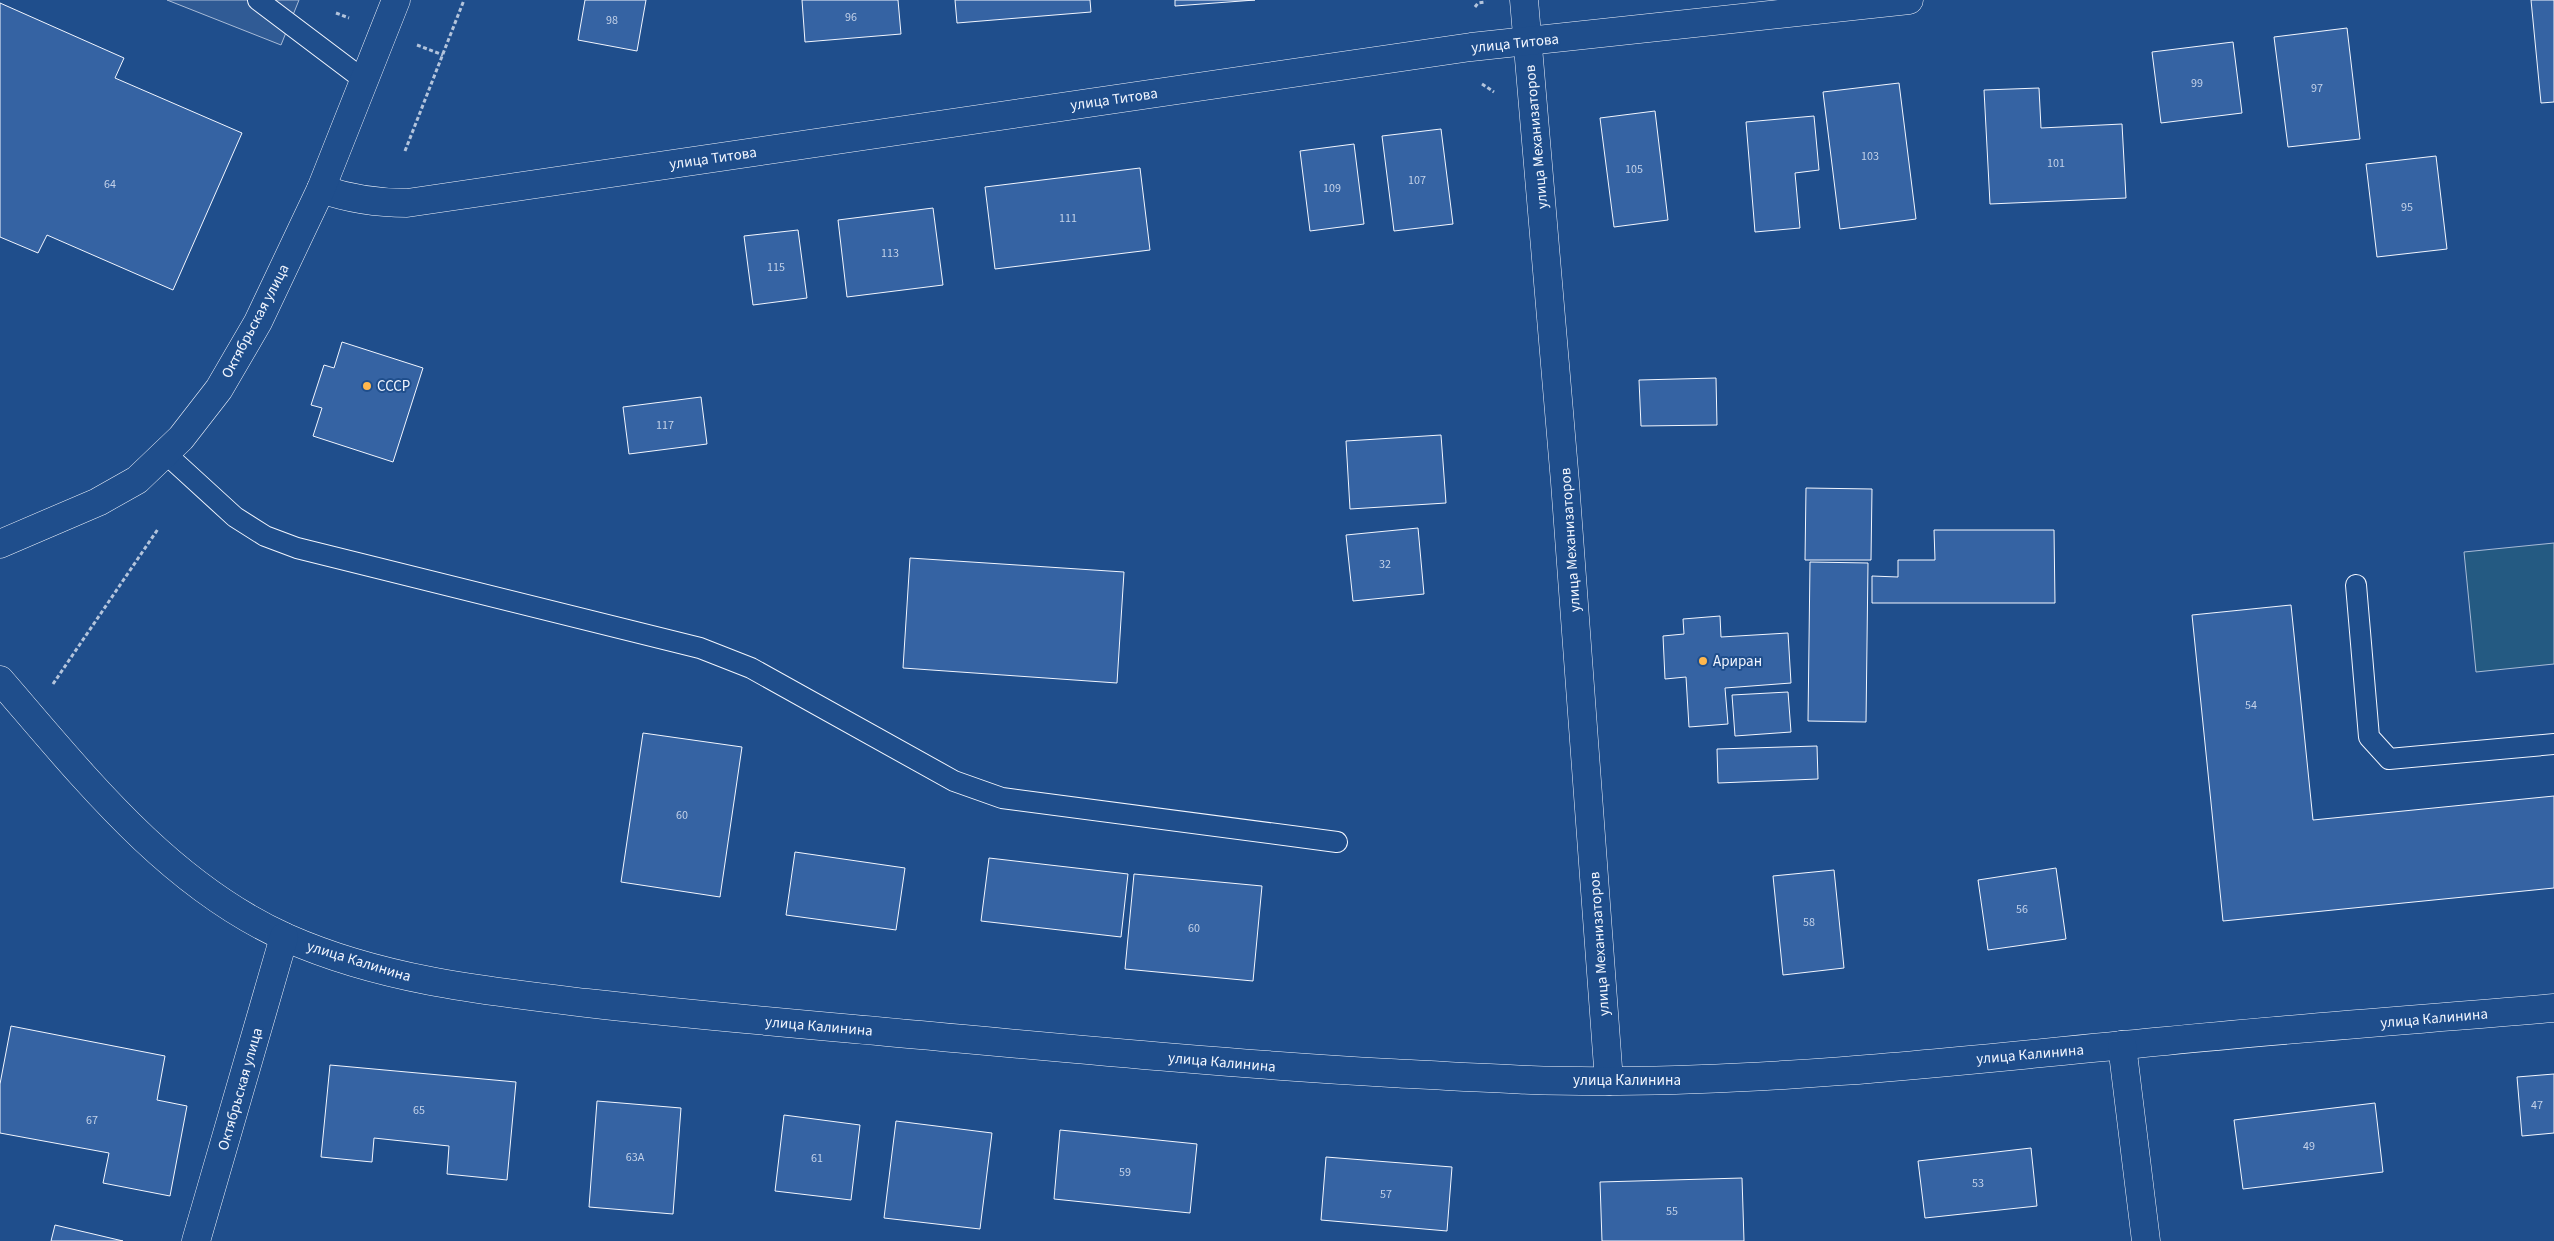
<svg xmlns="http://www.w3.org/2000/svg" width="2554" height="1241" font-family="'Source Sans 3',sans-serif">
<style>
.green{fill:#245a82;stroke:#a8bbd7}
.parking{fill:#305b95;stroke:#a8bbd7}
.building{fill:#3563a3;stroke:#f2f6ff}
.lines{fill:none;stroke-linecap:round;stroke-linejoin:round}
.service-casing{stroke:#f2f6ff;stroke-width:22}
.minor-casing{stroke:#f2f6ff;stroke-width:29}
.path{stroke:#b3c4dc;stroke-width:3;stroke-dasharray:4 2.5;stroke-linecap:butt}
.service{stroke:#1f4e8c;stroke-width:20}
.minor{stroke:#1f4e8c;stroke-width:28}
.poi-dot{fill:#ffb74d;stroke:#1f4e8c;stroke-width:2}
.labels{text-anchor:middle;stroke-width:4;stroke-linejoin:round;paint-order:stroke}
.number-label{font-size:12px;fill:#c3d1e8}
.street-label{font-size:15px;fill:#f2f6ff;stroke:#1f4e8c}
.poi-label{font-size:15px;fill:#f2f6ff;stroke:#1f4e8c;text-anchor:start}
</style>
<rect width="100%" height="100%" fill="#1f4e8c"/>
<path class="green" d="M2554,543V664L2476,672L2464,552Z"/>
<path class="parking" d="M167,0H299L281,45Z"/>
<g class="building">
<path d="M585,0H646L637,51L578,40Z"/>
<path d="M802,0H898L901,34L805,42Z"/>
<path d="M955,0H1090L1091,12L957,23Z"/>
<path d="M1175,0H1255L1175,6Z"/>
<path d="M2531,0H2554V102L2541,103Z"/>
<path d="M0,3L124,58L115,78L242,133L173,290L47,235L38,253L0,237Z"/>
<path d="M2347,28L2360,139L2288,147L2274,37Z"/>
<path d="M2233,42L2242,113L2161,123L2152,52Z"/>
<path d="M1899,83L1916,219L1840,229L1823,92Z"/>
<path d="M2039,88L2041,128L2122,124L2126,198L1990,204L1984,90Z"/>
<path d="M1655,111L1668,220L1614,227L1600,118Z"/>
<path d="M1814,116L1819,170L1795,173L1800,228L1755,232L1746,122Z"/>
<path d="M1441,129L1453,224L1394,231L1382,136Z"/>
<path d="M1354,144L1364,224L1310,231L1300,151Z"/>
<path d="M2436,156L2447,249L2377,257L2366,164Z"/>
<path d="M1140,168L1150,250L995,269L985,187Z"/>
<path d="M933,208L943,285L847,297L838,220Z"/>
<path d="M798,230L807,298L753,305L744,236Z"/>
<path d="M342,342L423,368L393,462L313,436L322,408L311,405L324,365L334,368Z"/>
<path d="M1716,378L1717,425L1641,426L1639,380Z"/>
<path d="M701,397L707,444L629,454L623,407Z"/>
<path d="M1441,435L1446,503L1350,509L1346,441Z"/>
<path d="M1806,488L1872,489L1871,560H1805Z"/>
<path d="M1418,528L1424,594L1353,601L1346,535Z"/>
<path d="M1934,530H2054L2055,603H1872V576L1898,577V560H1935Z"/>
<path d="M910,558L1124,572L1117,683L903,668Z"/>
<path d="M1810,562L1868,563L1866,722L1808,721Z"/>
<path d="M2291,605L2313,820L2554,796V888L2223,921L2192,615Z"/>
<path d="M1720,616L1721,637L1788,633L1791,683L1725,688L1728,724L1689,727L1686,677L1665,679L1663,636L1684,634L1683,619Z"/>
<path d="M1788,692L1791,732L1735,736L1732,695Z"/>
<path d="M643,733L742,747L720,897L621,882Z"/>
<path d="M1817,746L1818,779L1718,783L1717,749Z"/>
<path d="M795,852L905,868L896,930L786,915Z"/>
<path d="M989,858L1128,874L1121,937L981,921Z"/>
<path d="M2056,868L2066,939L1988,950L1978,880Z"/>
<path d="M1834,870L1844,968L1783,975L1773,876Z"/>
<path d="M1134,874L1262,886L1253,981L1125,969Z"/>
<path d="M11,1026L165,1056L157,1100L187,1106L170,1196L103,1183L109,1153L0,1133V1084Z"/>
<path d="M330,1065L516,1082L507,1180L447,1174L449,1146L374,1138L372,1162L321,1157Z"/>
<path d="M2554,1074V1133L2522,1136L2517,1077Z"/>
<path d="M597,1101L681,1108L673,1214L589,1207Z"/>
<path d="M2375,1103L2383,1172L2243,1189L2234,1120Z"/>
<path d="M784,1115L860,1125L851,1200L775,1191Z"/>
<path d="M896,1121L992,1133L980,1229L884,1218Z"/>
<path d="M1060,1130L1197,1144L1190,1213L1054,1199Z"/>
<path d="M2031,1148L2037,1206L1925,1218L1918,1161Z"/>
<path d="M1326,1157L1452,1167L1447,1231L1321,1220Z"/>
<path d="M1742,1178L1744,1241H1602L1600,1182Z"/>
<path d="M55,1225L123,1241H51Z"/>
</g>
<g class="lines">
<g class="service-casing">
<g id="service">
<path d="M258,0L364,80"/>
<path d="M165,453L235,517L265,536L297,548L700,648L751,668L954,781L1002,798L1337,842"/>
<path d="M2356,585L2369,737L2389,759L2554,744"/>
</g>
</g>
<g class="minor-casing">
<g id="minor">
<path d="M1524,0L1565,482L1609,1081"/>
<path d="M321,189C350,199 376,203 407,203L1471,47L1909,0"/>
<path d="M0,544L98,502L137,480L181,438L219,389L258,322L321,189L396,0"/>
<path d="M0,680C83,776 168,885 287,938C382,980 485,991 587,1003C676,1013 765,1021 854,1029C1033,1045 1211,1063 1390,1073C1465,1077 1542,1082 1618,1081C1801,1080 1984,1058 2166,1041C2295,1028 2425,1019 2554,1008"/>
<path d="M2122,1045L2146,1241"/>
<path d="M196,1241L284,937"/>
</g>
</g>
<g class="path">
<path d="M1475,7L1478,3L1486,2"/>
<path d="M336,13L349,18"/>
<path d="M417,45L443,55"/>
<path d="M1482,84L1494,92"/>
<path d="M405,151L464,0"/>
<path d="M53,684L158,529"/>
</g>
<use href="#service" class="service"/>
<use href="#minor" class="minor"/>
</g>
<g class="poi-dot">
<circle cx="367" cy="386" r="5"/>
<circle cx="1703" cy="661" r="5"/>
</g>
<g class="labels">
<g class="number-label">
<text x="851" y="21">96</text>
<text x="612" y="24">98</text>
<text x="2197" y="87">99</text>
<text x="2317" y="92">97</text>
<text x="1870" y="160">103</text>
<text x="2056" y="167">101</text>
<text x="1634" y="173">105</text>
<text x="1417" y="184">107</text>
<text x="110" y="188">64</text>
<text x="1332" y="192">109</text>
<text x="2407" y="211">95</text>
<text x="1068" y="222">111</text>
<text x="890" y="257">113</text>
<text x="776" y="271">115</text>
<text x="665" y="429">117</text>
<text x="1385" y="568">32</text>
<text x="2251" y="709">54</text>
<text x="682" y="819">60</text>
<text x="2022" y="913">56</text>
<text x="1809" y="926">58</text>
<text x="1194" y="932">60</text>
<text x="2537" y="1109">47</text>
<text x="419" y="1114">65</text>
<text x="92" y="1124">67</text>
<text x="2309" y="1150">49</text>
<text x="635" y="1161">63А</text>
<text x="817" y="1162">61</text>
<text x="1125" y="1176">59</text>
<text x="1978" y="1187">53</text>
<text x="1386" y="1198">57</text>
<text x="1672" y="1215">55</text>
</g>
<g class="street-label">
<text transform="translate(1515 43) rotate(-6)" y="5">улица Титова</text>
<text transform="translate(1114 99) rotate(-8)" y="5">улица Титова</text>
<text transform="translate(1536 137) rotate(-95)" y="5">улица Механизаторов</text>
<text transform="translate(713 158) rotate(-8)" y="5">улица Титова</text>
<text transform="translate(255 321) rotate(-62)" y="5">Октябрьская улица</text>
<text transform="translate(1570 540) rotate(-94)" y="5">улица Механизаторов</text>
<text transform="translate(1599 944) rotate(-94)" y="5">улица Механизаторов</text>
<text transform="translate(359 961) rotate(17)" y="5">улица Калинина</text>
<text transform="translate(2434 1018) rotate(-5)" y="5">улица Калинина</text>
<text transform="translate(819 1026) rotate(5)" y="5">улица Калинина</text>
<text transform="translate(2030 1054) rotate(-5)" y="5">улица Калинина</text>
<text transform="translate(1222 1062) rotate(5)" y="5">улица Калинина</text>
<text x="1627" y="1085">улица Калинина</text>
<text transform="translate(240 1089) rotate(-74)" y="5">Октябрьская улица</text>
</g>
<g class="poi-label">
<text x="377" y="391">СССР</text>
<text x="1713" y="666">Ариран</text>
</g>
</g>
</svg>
